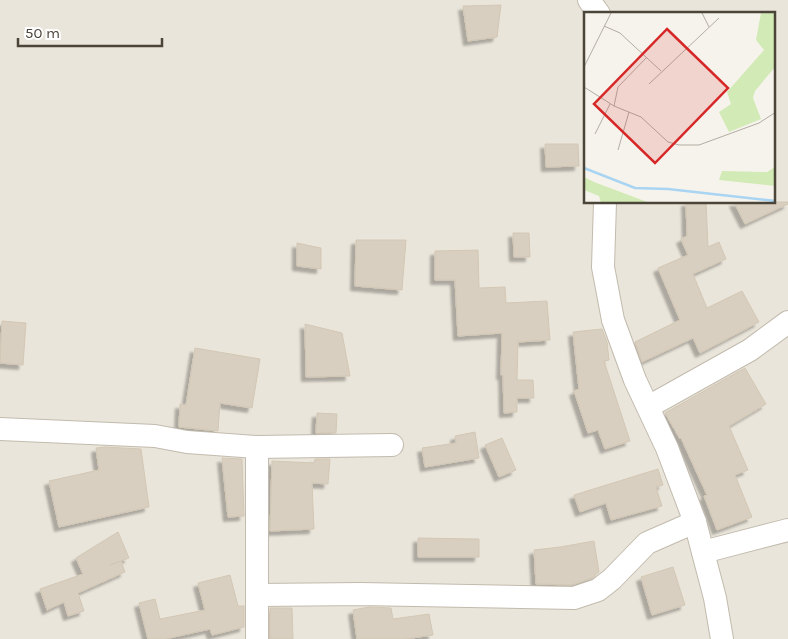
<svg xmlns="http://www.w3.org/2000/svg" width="788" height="639" font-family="Karla,sans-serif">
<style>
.residential{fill:#eae5da;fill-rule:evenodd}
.building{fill:#d8cfc1;stroke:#d3c7b4;filter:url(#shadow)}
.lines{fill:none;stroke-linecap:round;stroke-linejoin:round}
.street-casing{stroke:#c2bbae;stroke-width:24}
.street{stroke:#fff;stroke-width:22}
.inset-river{fill:none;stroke:#a9d4f2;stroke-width:2.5}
.inset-road{fill:none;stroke:#b2ada4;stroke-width:1}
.view{fill:#d62828;fill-opacity:0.15;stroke:#d62828;stroke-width:2.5}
.inset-edge{fill:none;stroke:#4b4439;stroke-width:2.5}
</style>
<defs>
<filter id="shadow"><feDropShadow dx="-4.5" dy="4.5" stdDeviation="1" flood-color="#0004"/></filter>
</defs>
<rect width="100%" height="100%" fill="#f6f3ec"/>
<path class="residential" d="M0,0H788V639H0ZM586,14H774V202H586Z"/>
<g class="building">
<path d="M501,5L497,37L468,41L463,6Z"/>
<path d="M545,144H578L579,166L546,167Z"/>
<path d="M686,202H706L708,247L719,242L726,259L693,274L707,308L742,291L759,322L700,353L693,338L642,362L635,342L680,320L658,268L688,255L681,239L687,236Z"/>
<path d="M734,202H788V204L745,224Z"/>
<path d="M513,233H529L530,257H514Z"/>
<path d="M356,240H406L402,290L355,286Z"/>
<path d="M297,243L321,248V269L297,266Z"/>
<path d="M478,250L479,288L505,287L506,303L547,301L550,340L518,342L517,380H533L534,398H517V412L504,413L503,375H501L502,333L458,336L455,280H435V251Z"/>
<path d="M2,321L26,323L23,365L0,363Z"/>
<path d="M305,324L342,333L350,376L306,377Z"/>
<path d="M602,329L607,342L609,360L604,361L630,441L605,449L598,430L588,433L574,391L579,389L573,332Z"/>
<path d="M195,348L260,359L252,408L220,403L218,431L179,427L180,404L186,405Z"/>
<path d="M745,368L766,404L729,426L748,470L735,475L752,517L717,530L704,496L707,495L681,438L680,439L665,413Z"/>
<path d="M317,413L337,414L336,433H316Z"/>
<path d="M475,432L479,458L425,467L422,448L456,443L455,436Z"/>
<path d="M502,438L516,470L499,477L485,445Z"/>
<path d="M106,447L141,449L149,507L59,527L49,481L99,470L96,448Z"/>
<path d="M222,458L242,459L244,516L228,517Z"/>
<path d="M315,459H330L328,484L312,483L314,529L270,531L272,461L314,463Z"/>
<path d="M658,469L663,485L656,487L662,506L611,520L606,503L580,512L574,495Z"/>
<path d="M118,532L129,558L110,565L121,561L125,572L78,593L84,611L68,616L64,602L47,610L40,589L83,574L76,558Z"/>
<path d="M418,538L479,539V557H418Z"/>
<path d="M594,541L599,572L592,578L572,585L536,584L534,550L560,547Z"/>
<path d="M673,567L685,605L652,615L641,577Z"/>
<path d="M230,575L238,606H244V627L212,635L210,629L165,639H148L139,603L155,599L160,619L205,610L198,583Z"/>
<path d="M369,607L391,608L393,619L429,614L433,635L405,639H357L353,610Z"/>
<path d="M270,608H292L293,639H270Z"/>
</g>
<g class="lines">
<g class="street-casing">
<g id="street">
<path d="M589,0L599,14"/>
<path d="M605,202L603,267L613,320L635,380L667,448L695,522L715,598L722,639"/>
<path d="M648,407L750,350L788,322"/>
<path d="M0,429L155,436L187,442L257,447L392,445"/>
<path d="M703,552L788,530"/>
<path d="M257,595L361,594L574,598L598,590L612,579L647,543L695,522"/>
<path d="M257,639V447"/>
</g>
</g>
<use href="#street" class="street"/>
</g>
<g transform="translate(584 12)">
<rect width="191" height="191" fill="#f6f3ec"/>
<path d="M177,1H191V55L171,79L169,86L177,107L145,120L135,100L147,92L143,80L180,38L172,28ZM191,155V174L135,168L138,159L183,160ZM0,165L10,170L66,191H17L15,184L0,178Z" fill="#d2eab5"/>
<path class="inset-river" d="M0,156L51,176L84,177L192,189"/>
<path class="inset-road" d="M118,1L125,15M20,14L36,21L77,59M0,55L27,1M65,72L135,6M0,75L30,94L57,105L84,130L95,133H115L175,111L192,100M30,94L34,75L63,45M11,122L26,92M34,138L45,100"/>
<path class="view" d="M83,17L144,76L71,151L10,92Z"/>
<rect width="191" height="191" class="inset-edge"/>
</g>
<path d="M18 38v8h144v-8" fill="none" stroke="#4b4439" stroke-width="2.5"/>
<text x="25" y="38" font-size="15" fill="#4b4439" stroke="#ffffff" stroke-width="4" paint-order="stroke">50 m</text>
</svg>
